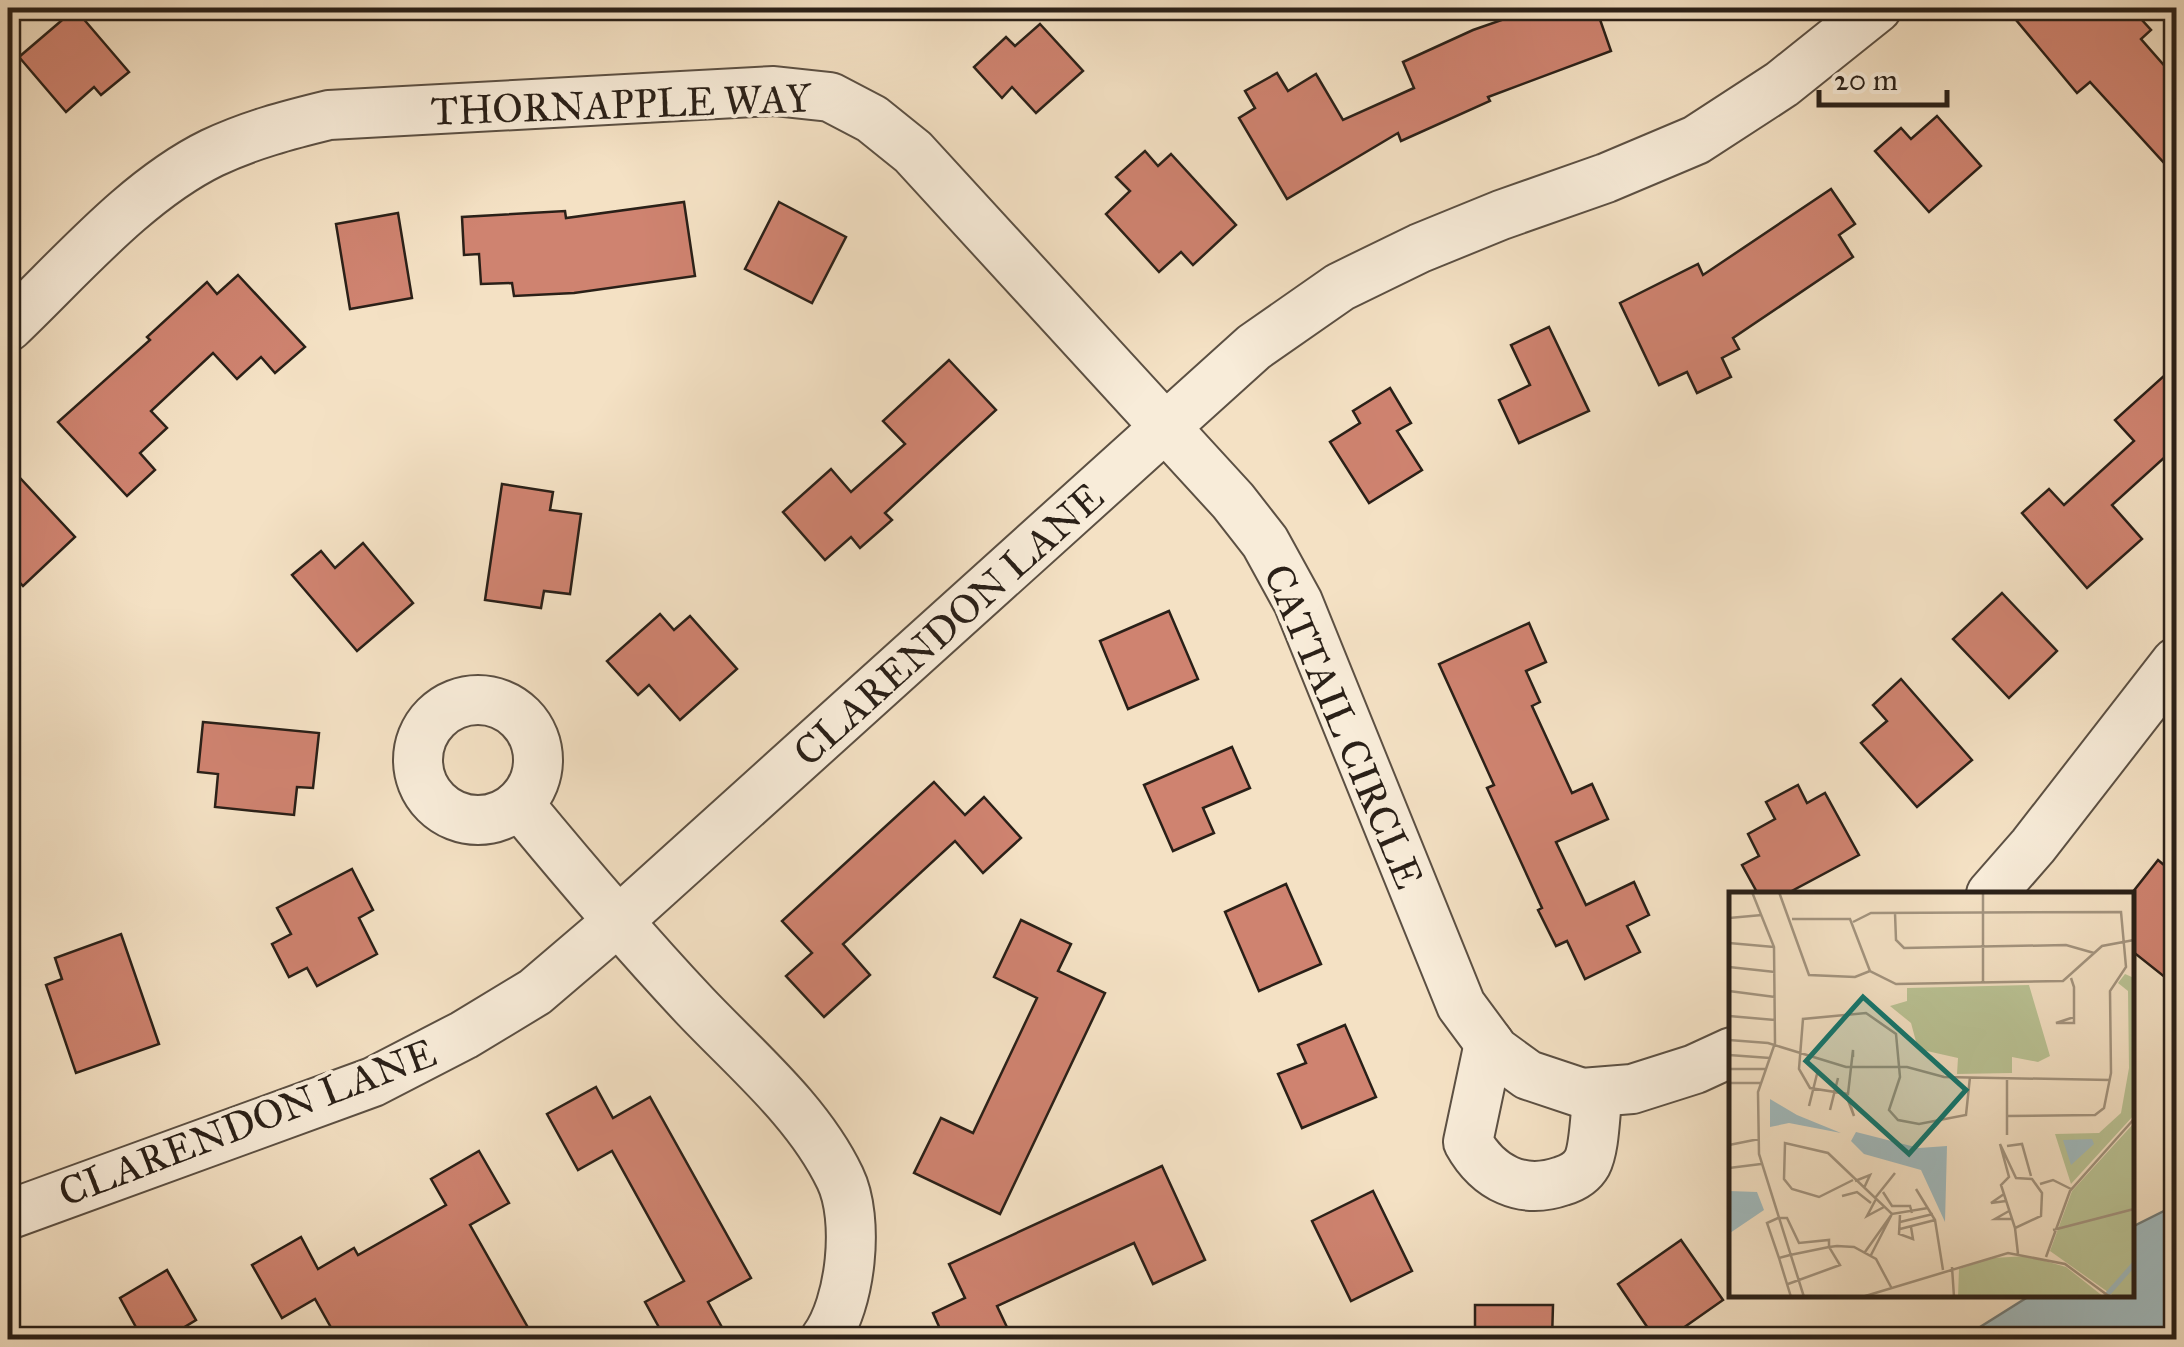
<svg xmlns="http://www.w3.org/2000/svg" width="2184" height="1347" font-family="'IM FELL Great Primer',serif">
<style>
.water{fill:#a1bbbf;stroke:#717d7c;stroke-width:2.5}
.building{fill:#cf8370;stroke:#2a2018;stroke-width:2.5}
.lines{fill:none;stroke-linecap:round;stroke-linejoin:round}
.minor-casing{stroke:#5c5043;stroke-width:52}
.minor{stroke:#f8ecd9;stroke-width:48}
.labels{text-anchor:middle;stroke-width:8;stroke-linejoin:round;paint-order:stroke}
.street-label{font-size:40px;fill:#2a2018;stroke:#f8ecd9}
.inset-river{fill:none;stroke:#a1bbbf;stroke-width:5}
.inset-road{fill:none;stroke:#a3947f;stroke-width:2.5}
.view{fill:#0f766e;fill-opacity:0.15;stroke:#0f766e;stroke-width:5}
.inset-edge{fill:none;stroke:#2a2018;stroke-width:5}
</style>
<rect width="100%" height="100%" fill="#f4e1c4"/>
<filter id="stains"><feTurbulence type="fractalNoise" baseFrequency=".002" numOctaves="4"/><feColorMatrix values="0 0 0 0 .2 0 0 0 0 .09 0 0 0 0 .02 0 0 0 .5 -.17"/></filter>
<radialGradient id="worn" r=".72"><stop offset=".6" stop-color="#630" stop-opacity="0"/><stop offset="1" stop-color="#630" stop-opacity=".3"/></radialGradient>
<path class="water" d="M2176,1205V1339H1961L2031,1295L2132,1294V1227Z"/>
<g class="building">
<path d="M1536,8H1596L1611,51L1488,97L1490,101L1401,141L1398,133L1287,199L1239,118L1255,108L1245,91L1277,73L1288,91L1316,74L1343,120L1414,88L1403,62L1473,30Z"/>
<path d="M2006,8H2131L2151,30L2141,39L2176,79V176L2090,82L2077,93Z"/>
<path d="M75,9L129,72L101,95L94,87L66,112L19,57Z"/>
<path d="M1040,24L1083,71L1036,113L1012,87L1002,98L974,67L1006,37L1015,46Z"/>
<path d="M1937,116L1981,166L1929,212L1875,151L1901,128L1911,139Z"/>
<path d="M1145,151L1158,166L1171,154L1236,225L1193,265L1181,252L1159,272L1106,214L1130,191L1116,177Z"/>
<path d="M1831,189L1855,224L1839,235L1853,257L1733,338L1739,349L1722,358L1731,377L1697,393L1687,372L1659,385L1620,303L1698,264L1703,275Z"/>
<path d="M684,202L695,276L574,293L514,296L512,283L481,284L479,254L464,255L462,217L565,211L566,218Z"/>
<path d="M779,202L846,237L812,303L745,269Z"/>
<path d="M398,213L412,298L350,309L336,224Z"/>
<path d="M238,275L305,347L275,373L261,357L237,379L213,353L151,411L167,428L140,453L155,470L127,496L58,422L150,340L147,337L207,282L217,294Z"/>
<path d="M1549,327L1589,411L1519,443L1499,400L1530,385L1511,345Z"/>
<path d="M949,360L996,410L885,513L892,520L860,548L851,537L825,560L783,512L831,469L851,492L905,444L883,421Z"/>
<path d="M2176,365V447L2112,505L2142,539L2087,588L2022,513L2049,489L2064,505L2134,441L2115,420Z"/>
<path d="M1390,388L1411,423L1397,431L1422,470L1369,503L1330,442L1360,423L1353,411Z"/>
<path d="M8,465L75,537L23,586L8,570Z"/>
<path d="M502,484L553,492L550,510L581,514L570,594L544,591L541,608L485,600Z"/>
<path d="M363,543L413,603L357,651L292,575L321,551L335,568Z"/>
<path d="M2002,593L2057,651L2009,698L1953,639Z"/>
<path d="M1169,611L1198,679L1128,709L1100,641Z"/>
<path d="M660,614L674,630L690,616L737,669L680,720L649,685L638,695L607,661Z"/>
<path d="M1529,623L1546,662L1526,671L1540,702L1532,706L1572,793L1592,784L1608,819L1556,842L1586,905L1634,882L1649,915L1627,926L1640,952L1585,979L1567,941L1556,946L1538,910L1542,908L1487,788L1494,785L1439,664Z"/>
<path d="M1901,679L1972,760L1917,807L1861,743L1887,721L1873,705Z"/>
<path d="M203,722L319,733L313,788L297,787L294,815L215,807L218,774L198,772Z"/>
<path d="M1232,747L1250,788L1203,808L1214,833L1173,851L1144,785Z"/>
<path d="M934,782L965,815L984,797L1021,838L983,873L955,841L843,944L870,975L824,1017L786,976L812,953L782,921Z"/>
<path d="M1798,785L1807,803L1825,793L1859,855L1786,894H1758L1742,865L1759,856L1748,834L1775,819L1766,802Z"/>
<path d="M2158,860L2176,875V986L2132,951V893Z"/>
<path d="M352,869L373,910L359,918L377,954L317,986L307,968L289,977L272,944L291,934L277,908Z"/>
<path d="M1286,884L1321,964L1259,991L1225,912Z"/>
<path d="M1021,920L1071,944L1058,971L1105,993L1000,1214L914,1173L941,1118L973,1133L1037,998L994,977Z"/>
<path d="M121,934L159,1044L76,1073L46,985L62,979L55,958Z"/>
<path d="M1345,1025L1376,1097L1302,1128L1278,1074L1306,1063L1298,1045Z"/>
<path d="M596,1087L613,1118L650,1097L751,1278L708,1302L729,1340H666L645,1302L684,1281L612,1151L578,1170L547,1114Z"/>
<path d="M479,1151L509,1203L470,1225L535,1340H338L315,1299L282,1318L252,1265L301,1237L318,1269L354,1248L358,1255L446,1205L431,1179Z"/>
<path d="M1162,1166L1205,1260L1153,1284L1134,1243L997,1306L1013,1340H945L933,1313L965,1298L949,1264Z"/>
<path d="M1373,1191L1412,1271L1351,1301L1312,1221Z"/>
<path d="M1681,1240L1723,1300L1666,1340H1656L1618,1284Z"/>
<path d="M167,1270L196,1320L163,1340H143L120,1298Z"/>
<path d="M1475,1305H1553L1552,1340H1475Z"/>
</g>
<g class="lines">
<g class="minor-casing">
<g id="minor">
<path d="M8,327C69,269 136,190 212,153C250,135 288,125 329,115L774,91L830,97L872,119L913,152L1233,501L1265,542L1298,602L1461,1005L1495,1051L1528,1075L1582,1093L1632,1089L1695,1069L1732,1052"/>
<circle cx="478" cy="760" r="60"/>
<path d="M519,804C576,873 633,940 694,1005C745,1059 808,1111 840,1178C860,1219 851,1304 824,1340"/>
<path d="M1991,894L2033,846L2176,662"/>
<path d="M1489,1043L1468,1142C1488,1178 1522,1195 1562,1181C1572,1178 1582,1172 1587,1163C1595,1148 1595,1110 1598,1092"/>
<path d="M8,1215L373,1082L464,1035L535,992L617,922L1254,347L1340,287L1420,248L1501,215L1606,178L1696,140L1782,84L1877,8"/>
</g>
</g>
<use href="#minor" class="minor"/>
</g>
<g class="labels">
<g class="street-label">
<text transform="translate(621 104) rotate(-2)" y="14">THORNAPPLE WAY</text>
<text transform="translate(948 624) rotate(-42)" y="14">CLARENDON LANE</text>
<text transform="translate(1344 726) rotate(67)" y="14">CATTAIL CIRCLE</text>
<text transform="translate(247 1122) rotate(-21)" y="14">CLARENDON LANE</text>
</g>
</g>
<g transform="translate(1729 892)">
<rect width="405" height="405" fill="#f4e1c4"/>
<path d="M396,82L405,86V223L342,292L326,242L370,241L392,221L400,176L399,99L389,91ZM300,93L321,164L309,170L283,165V181L228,182L229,166L189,157L182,131L161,114L178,109V96ZM405,231V405H386L321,359L343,299ZM299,364L337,375L375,405H229L230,377L263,366Z" fill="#bac395"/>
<path d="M41,207L68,223L112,241L60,231L41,235ZM127,240L190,256L218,254L216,330L192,278L135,262L122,249ZM363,247L365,252L342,273L334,248ZM0,299L28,300L35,318L1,341Z" fill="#a1bbbf"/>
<path class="inset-river" d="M376,405L405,372"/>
<path class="inset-road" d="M23,0L45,55L46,151L29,200L30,262L75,405M50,0L80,83L126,85L141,79M254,0V90M166,21L167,48L175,56L337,53L365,61M0,26L33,23M63,27H121L141,79L167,92L334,89L373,54L405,48M124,30L142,21L392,20L397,75L381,99L382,181L375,216L366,223L278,224M0,51L45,55M0,75L46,80M342,86L345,95V131H327L345,125M0,99L46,105M0,124L46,128M0,148L39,151L117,175H178L215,185L381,188M0,163L41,166M124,165V158L119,202L81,196L70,177L74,127L137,121L167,142L171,185L160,218L169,228L190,232L237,223L241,185M0,177H36M278,186V243M0,191H32M117,203L125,224L122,215M80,214L89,178M101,218L109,186M0,253L30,247M278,254L293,252L302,284M0,276L32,272M124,288L90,305L63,297L55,287L56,251L99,261L163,322L199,316M126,289L141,283L135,296M311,292L324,288L342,297M187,297L206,328L214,378M154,300L163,314H181L183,321M275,302L262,311L277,309M113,304L128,300L142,311M146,306L166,281M147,307L138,324L155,315M280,319L266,327H282M171,323L170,342L184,347L182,335M171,330L204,322M286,336L272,293L280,285L271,252L287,286L303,287L313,301L312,324L286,336L289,362M171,337L206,328M324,338L405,317M136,360L163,322M142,363L163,322M317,365L341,299L405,227M50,366L62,405M223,375L225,405M59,392L111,373L100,355V348L70,351L58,326H49L38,331L50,366L61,363L100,355L108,354L125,355L147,367L162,395M133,405L279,361L336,372L381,405"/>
<path class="view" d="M134,105L237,198L180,262L77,169Z"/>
<rect width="405" height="405" class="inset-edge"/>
</g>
<rect width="2184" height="1347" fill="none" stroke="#f4e1c4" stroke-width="40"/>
<rect x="10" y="10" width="2164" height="1327" fill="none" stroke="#2a2018" stroke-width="5"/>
<rect x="20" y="20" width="2144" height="1307" fill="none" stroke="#2a2018" stroke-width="2.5"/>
<path d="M1819 90v15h128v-15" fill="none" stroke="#2a2018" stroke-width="5"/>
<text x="1834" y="90" font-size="30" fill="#2a2018" stroke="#f8ecd9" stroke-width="8" paint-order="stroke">20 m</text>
<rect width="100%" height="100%" filter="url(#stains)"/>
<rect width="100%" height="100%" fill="url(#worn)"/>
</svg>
